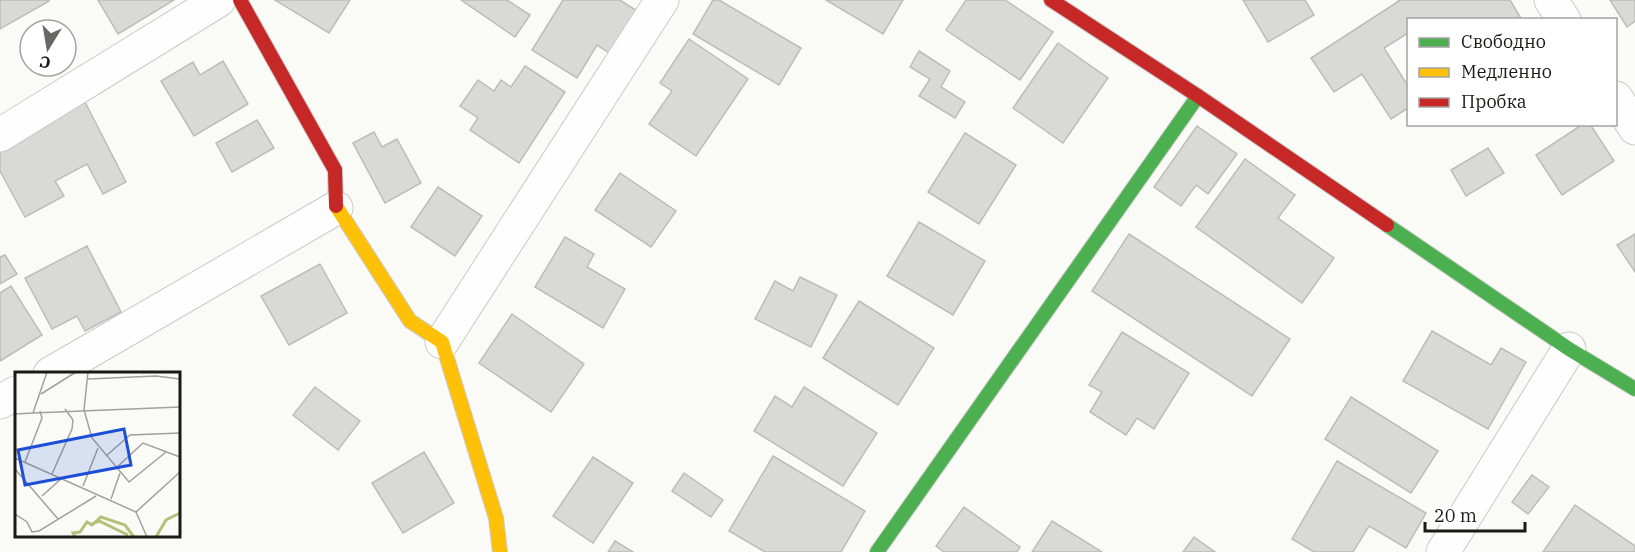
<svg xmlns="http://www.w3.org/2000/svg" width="1635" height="552" font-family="'IBM Plex Serif',serif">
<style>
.building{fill:#d9d9d6;stroke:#bcbdba;stroke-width:1.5}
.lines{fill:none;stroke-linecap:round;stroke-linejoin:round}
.street-casing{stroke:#cacac7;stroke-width:35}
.fast-casing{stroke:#cacac7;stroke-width:16}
.slow-casing{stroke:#cacac7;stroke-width:16}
.jam-casing{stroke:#cacac7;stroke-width:16}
.street{stroke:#fefefe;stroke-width:33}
.fast{stroke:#4caf50;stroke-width:14}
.slow{stroke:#ffc107;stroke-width:14}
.jam{stroke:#c62828;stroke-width:14}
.inset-river{fill:none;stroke:#b5c179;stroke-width:3}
.inset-road{fill:none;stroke:#a0a19d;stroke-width:1.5}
.view{fill:#1d4ed8;fill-opacity:0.15;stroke:#1d4ed8;stroke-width:3}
.inset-edge{fill:none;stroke:#191917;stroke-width:3}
</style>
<rect width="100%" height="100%" fill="#fafbf6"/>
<g class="building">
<path d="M0,0H49V1L0,29Z"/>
<path d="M98,0H174L118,34Z"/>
<path d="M275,0H350L329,33Z"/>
<path d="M461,0H507L530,15L515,37Z"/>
<path d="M563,0H620L637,11L611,54L597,45L577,78L532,50Z"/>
<path d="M713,0H719L801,48L779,85L693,34Z"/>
<path d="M826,0H903L883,34Z"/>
<path d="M966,0H1005L1053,32L1020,80L946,30Z"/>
<path d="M1243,0H1305L1314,15L1268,42Z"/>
<path d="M1398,0H1510L1522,20H1408V33L1384,48L1408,86V108L1391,119L1362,74L1334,92L1311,58L1399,1Z"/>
<path d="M1610,0H1635V21L1627,27Z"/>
<path d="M689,39L748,79L696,156L649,124L672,91L660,83Z"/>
<path d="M1058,43L1108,78L1063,143L1013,108Z"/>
<path d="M919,51L950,71L941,87L965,102L955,118L919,96L930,79L910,67Z"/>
<path d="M223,61L248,104L194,136L161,81L193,62L200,75Z"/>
<path d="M525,66L565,92L519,163L470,130L478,118L460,106L478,80L494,91L501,80L511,87Z"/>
<path d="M85,102L126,182L103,194L87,164L55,181L64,196L25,217L0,171V147Z"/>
<path d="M257,120L274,148L232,172L216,143Z"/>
<path d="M1583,124H1590L1614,161L1562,195L1536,155Z"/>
<path d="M1197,126L1237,154L1208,194L1196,185L1181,206L1154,187Z"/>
<path d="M374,132L382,147L397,139L421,183L385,203L353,143Z"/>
<path d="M965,133L1016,165L979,224L928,192Z"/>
<path d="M1488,148L1504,173L1466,196L1451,170Z"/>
<path d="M1245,159L1295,195L1278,218L1334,258L1302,303L1196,227Z"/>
<path d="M620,173L676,211L651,247L595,210Z"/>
<path d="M438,187L482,216L455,256L411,227Z"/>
<path d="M919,222L985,261L953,315L887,276Z"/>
<path d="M1129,234L1290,339L1252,396L1092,291Z"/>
<path d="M1635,234V272L1617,245Z"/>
<path d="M565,237L594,254L587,267L625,289L603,328L535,287Z"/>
<path d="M87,246L121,312L85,331L77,316L52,329L25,278Z"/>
<path d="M5,255L17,274L0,284V257Z"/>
<path d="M320,264L347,313L289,345L261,296Z"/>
<path d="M800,277L837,295L811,347L755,319L775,281L793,291Z"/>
<path d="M11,286L42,335L0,361V293Z"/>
<path d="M859,301L934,348L898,405L823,358Z"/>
<path d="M512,314L584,364L551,412L479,363Z"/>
<path d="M1432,331L1491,365L1501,348L1526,362L1488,429L1403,381Z"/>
<path d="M1122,332L1189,373L1154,429L1137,418L1126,435L1090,412L1102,392L1089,385Z"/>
<path d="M315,387L360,421L338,450L293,415Z"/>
<path d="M804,387L877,433L843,486L754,431L775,396L792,407Z"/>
<path d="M1351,397L1438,451L1411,493L1325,439Z"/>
<path d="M424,452L454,503L403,533L372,483Z"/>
<path d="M773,456L865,511L841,552H765L729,531Z"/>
<path d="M593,457L633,483L593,543L553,516Z"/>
<path d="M1337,461L1426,513L1406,548L1369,526L1353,552H1314L1292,539Z"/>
<path d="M684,473L723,500L711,517L672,491Z"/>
<path d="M1532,475L1549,487L1528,514L1512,502Z"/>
<path d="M1575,505L1635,546V552H1543Z"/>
<path d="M964,507L1020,547L1017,552H944L936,546Z"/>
<path d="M1052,521L1102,552H1032Z"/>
<path d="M1194,537L1215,552H1183Z"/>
<path d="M615,541L633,552H608Z"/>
</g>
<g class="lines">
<g class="street-casing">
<g id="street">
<path d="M1551,0L1564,20"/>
<path d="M1616,98L1635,128"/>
<path d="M0,135L219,0"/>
<path d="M442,342L662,0"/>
<path d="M50,374L336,208"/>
<path d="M0,402L16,393"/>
<path d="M1443,552L1569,349"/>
</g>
</g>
<g class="fast-casing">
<g id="fast">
<path d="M1387,225L1569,349L1635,389"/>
<path d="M877,552L1198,96"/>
</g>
</g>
<g class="slow-casing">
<path id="slow" d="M336,206L410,321L442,342L496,518L500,552"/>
</g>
<g class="jam-casing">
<g id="jam">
<path d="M240,0L335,170L336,206"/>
<path d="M1051,0L1198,96L1387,225"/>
</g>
</g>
<use href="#street" class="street"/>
<use href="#fast" class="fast"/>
<use href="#slow" class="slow"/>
<use href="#jam" class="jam"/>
</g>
<g transform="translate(15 372)">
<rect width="165" height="165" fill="#fafbf6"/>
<path class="inset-river" d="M77,152L84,149L113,163M60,165L58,161L65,160L72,150L77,153L86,145L110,153L119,165M141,165L151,148L165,141"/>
<path class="inset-road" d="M73,0L69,38L77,66L114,110L151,80M73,7L141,4L165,7M26,22L61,0M18,41L165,35M0,42L18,41L32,0M91,84L115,63L165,61M0,86L121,140L132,165M10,90L27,46L25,39M101,96L128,71L165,85M0,97L43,147M37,102L57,57L58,48L50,37M68,114L83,76M27,124L47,106M96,127L105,101M121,140L165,100M0,142L12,150L17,160L24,159L81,124"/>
<path class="view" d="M109,57L116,93L10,113L3,78Z"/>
<rect width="165" height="165" class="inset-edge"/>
</g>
<rect x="1407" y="18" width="210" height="108" fill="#ffffff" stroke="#a3a3a2" stroke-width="1.5"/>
<rect x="1419" y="38" width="30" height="9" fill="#4caf50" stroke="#a3a3a2" stroke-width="1.5"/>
<text x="1461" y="48" font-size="18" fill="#191917">Свободно</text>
<rect x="1419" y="68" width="30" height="9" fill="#ffc107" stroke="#a3a3a2" stroke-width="1.5"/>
<text x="1461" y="78" font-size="18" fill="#191917">Медленно</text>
<rect x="1419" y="98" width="30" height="9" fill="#c62828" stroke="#a3a3a2" stroke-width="1.5"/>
<text x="1461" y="108" font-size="18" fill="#191917">Пробка</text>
<g transform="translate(48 48) rotate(191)"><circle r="28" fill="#ffffff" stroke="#a3a3a2" stroke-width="1.5"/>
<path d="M0-4.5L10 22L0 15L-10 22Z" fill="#686865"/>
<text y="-9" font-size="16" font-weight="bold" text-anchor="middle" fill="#191917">С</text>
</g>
<path d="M1425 522v9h100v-9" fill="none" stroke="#191917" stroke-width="3"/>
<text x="1434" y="522" font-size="18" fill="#191917" stroke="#ffffff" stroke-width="4.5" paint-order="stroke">20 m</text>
</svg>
